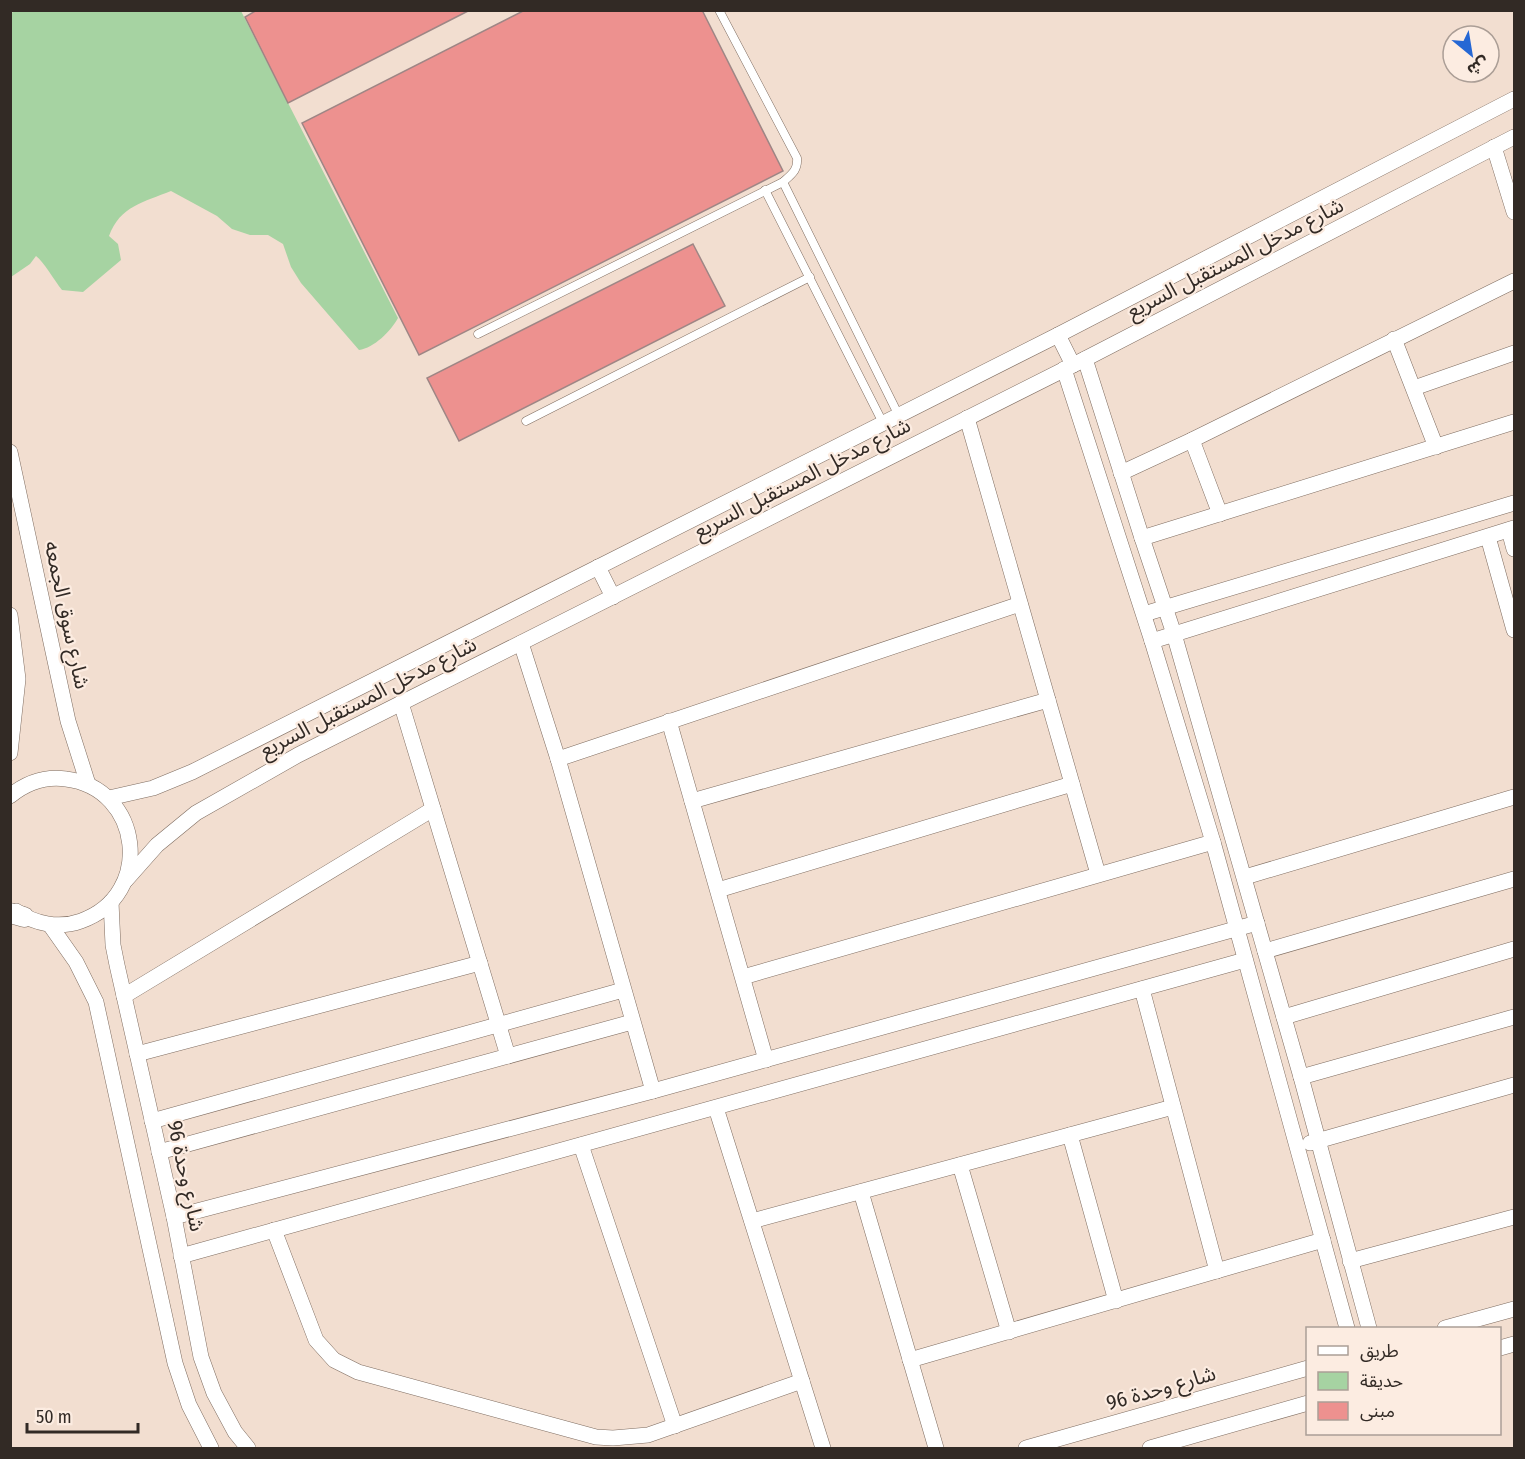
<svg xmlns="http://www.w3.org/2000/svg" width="1525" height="1459" font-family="'Fira Sans Condensed','Noto Sans Arabic',sans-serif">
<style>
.green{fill:#a6d3a2}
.building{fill:#ed918f;stroke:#9e8685;stroke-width:1.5}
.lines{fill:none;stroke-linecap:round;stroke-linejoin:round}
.service-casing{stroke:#7f6d61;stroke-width:9}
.minor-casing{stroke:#7f6d61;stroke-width:16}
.tertiary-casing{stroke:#7f6d61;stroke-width:21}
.service{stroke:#fff;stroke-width:8}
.minor{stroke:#fff;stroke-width:15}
.tertiary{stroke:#fff;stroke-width:20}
.labels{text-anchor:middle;stroke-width:4.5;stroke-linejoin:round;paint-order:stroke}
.street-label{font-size:21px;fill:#322a25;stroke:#fcece1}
</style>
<rect width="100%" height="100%" fill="#f2ded0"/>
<path class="green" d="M18,10L241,11L398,318C391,331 374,348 359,350L301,283L291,267L283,244L268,235H250L232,229L217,216L171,191C144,202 120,206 109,236L118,244L121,260L83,292L62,290C54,280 44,262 36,256L30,264L11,277V13Z"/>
<g class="building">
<path d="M257,10H470L288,103L245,17Z"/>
<path d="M525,10H702L783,171L419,355L302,123Z"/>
<path d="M693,244L725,306L459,441L427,378Z"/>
</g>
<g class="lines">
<g class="service-casing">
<g id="service">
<path d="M783,182L899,416"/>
<path d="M765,190L883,423"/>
<path d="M478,334L783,182C792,174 798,170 797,158L719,10"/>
<path d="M526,421L810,277"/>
</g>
</g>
<g class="minor-casing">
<g id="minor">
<path d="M1494,147L1514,212"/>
<path d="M1058,335L1073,365"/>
<path d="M1394,339L1436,447"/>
<path d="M1085,359L1142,538L1174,634L1301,1077L1369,1328"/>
<path d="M1064,369L1152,641L1213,842L1347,1328"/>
<path d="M1414,388L1514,353"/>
<path d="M967,418L1098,874"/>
<path d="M1192,440L1220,514"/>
<path d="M10,452L68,721L88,784"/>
<path d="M1121,473L1192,440L1514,281"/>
<path d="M1509,530L1514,549"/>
<path d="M1488,537L1514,630"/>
<path d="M1142,538L1514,422"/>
<path d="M598,567L613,597"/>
<path d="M1144,614L1514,503"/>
<path d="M10,615L18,679L10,753"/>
<path d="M1152,641L1514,528"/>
<path d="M521,643L558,759L653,1091"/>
<path d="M401,703L508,1056"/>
<path d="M669,721L766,1060"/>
<path d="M558,759L1020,604"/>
<path d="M10,796C26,783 45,776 66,779C142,788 155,895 81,921C59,929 35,924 16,911"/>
<path d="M109,798L153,788L192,772L1058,335L1514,99"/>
<path d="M692,801L1048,700"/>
<path d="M1245,877L1514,797"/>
<path d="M126,880L157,845L196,813L298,755L1085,359L1514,137"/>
<path d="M718,890L1072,784"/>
<path d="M111,902L113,945L117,965L174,1217L201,1357L214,1393L235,1432L248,1448"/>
<path d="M50,925L76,962L96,1002L175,1363L189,1405L211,1448"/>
<path d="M1265,951L1514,879"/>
<path d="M743,977L1213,842"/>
<path d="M1142,989L1217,1271"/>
<path d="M124,996L433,809"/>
<path d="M1284,1017L1514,949"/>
<path d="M137,1054L480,963"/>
<path d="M1301,1077L1514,1017"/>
<path d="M716,1108L823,1448"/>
<path d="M152,1121L623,990"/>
<path d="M1070,1135L1116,1301"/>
<path d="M1310,1143L1514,1085"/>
<path d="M581,1145L675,1426"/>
<path d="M159,1152L632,1022"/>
<path d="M960,1165L1009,1332"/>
<path d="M861,1192L936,1448"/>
<path d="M174,1217L653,1091L1257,923"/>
<path d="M752,1221L1173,1107"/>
<path d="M274,1230L316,1340L334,1360L358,1372L596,1437L613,1438L648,1435L802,1381"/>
<path d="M181,1256L1245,960"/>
<path d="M1350,1261L1514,1217"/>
<path d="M1445,1328L1514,1309"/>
<path d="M1500,1348L1514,1344"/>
<path d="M910,1360L1323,1240"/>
<path d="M1026,1448L1308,1368"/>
<path d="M1150,1448L1308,1403"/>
</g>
</g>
<g class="tertiary-casing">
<path id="tertiary" d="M10,913L24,917"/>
</g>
<use href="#service" class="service"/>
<use href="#minor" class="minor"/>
<use href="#tertiary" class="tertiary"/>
</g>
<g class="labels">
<g class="street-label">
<text transform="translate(1235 258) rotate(-27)" y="7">شارع مدخل المستقبل السريع</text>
<text transform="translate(802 478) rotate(-27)" y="7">شارع مدخل المستقبل السريع</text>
<text transform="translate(67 615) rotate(78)" y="7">شارع سوق الجمعه</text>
<text transform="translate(368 697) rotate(-27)" y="7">شارع مدخل المستقبل السريع</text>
<text transform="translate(186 1176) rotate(78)" y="7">شارع وحدة 96</text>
<text transform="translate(1161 1388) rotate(-16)" y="7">شارع وحدة 96</text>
</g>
</g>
<rect width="1525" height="1459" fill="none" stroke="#322a25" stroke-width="24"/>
<rect x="1306" y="1327" width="195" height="108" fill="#fcece1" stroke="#ab9e96" stroke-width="1.5"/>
<rect x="1318" y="1346" width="30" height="9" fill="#ffffff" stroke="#ab9e96" stroke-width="1.5"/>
<text x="1360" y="1357" font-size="18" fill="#322a25">طريق</text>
<rect x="1318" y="1372" width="30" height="18" fill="#a6d3a2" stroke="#ab9e96" stroke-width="1.5"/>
<text x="1360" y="1387" font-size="18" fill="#322a25">حديقة</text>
<rect x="1318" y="1402" width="30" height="18" fill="#ed918f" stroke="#ab9e96" stroke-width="1.5"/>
<text x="1360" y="1417" font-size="18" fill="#322a25">مبنى</text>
<g transform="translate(1471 54) rotate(150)"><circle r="28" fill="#fcece1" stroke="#ab9e96" stroke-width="1.5"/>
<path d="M0-4.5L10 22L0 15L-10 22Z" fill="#2567d4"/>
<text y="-9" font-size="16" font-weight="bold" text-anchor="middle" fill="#322a25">ش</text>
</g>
<path d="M27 1423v9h111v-9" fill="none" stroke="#322a25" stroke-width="3"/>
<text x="36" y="1423" font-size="18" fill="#322a25" stroke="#fcece1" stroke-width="4.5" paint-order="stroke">50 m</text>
</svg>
